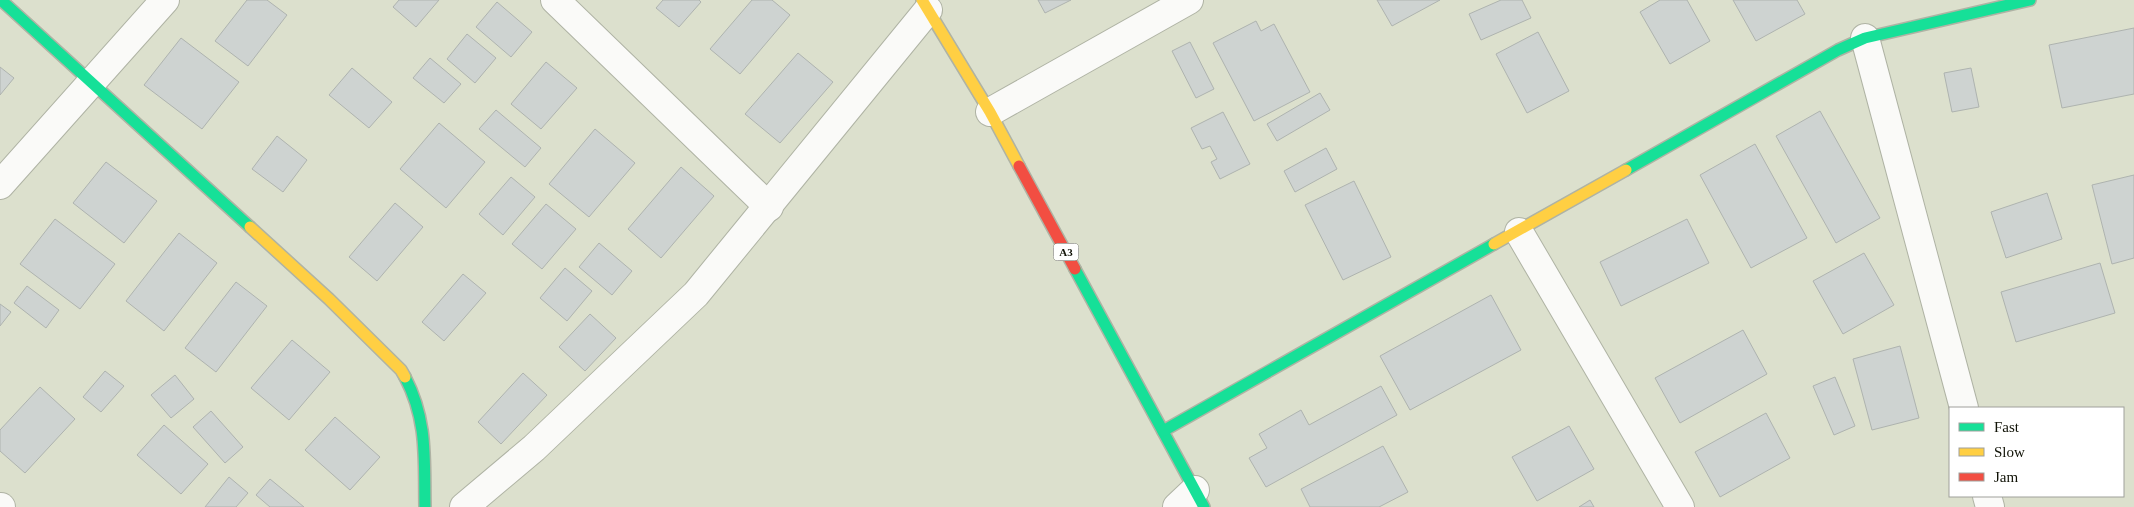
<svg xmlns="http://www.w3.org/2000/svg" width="2134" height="507" font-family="'Times New Roman',serif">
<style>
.building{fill:#ced3d1;stroke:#aeb3af}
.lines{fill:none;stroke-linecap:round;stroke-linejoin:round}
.street-casing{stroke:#afb3a4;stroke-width:30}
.fast-casing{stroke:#afb3a4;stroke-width:14}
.slow-casing{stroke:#afb3a4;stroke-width:14}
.jam-casing{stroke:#afb3a4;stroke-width:14}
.street{stroke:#fafaf8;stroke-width:28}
.fast{stroke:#16e098;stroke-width:11}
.slow{stroke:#ffcf43;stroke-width:11}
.jam{stroke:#f24e42;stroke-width:11}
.labels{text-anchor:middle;stroke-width:4.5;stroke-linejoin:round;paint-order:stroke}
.shield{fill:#fff;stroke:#585951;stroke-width:1}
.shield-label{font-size:11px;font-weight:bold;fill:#101206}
</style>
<rect width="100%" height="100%" fill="#dce0cd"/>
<g class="building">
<path d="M247,0H267L287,15L248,66L215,41Z"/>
<path d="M399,0H439L416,27L393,7Z"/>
<path d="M663,0H699L701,2L679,27L656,8Z"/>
<path d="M752,0H772L790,15L740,74L710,49Z"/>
<path d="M1038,0H1071L1045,13Z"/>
<path d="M1377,0H1440L1392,26Z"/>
<path d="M1501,0H1522L1531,18L1481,40L1469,14Z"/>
<path d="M1660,0H1687L1710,41L1670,64L1640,12Z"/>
<path d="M1733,0H1797L1805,14L1756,41Z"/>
<path d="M497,2L532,32L511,57L476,27Z"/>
<path d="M1256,21L1261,31L1274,24L1310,92L1254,121L1213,43Z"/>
<path d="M2134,28V94L2062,108L2049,45Z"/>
<path d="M1538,32L1569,91L1527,113L1496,54Z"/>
<path d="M467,34L496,58L475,83L447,59Z"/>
<path d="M181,38L239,82L202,129L144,85Z"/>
<path d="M1190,42L1214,89L1196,98L1172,51Z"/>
<path d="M798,53L833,82L780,143L745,114Z"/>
<path d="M430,58L461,84L444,103L413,78Z"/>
<path d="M546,62L577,88L541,129L511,104Z"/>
<path d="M0,67L14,78L0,95Z"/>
<path d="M352,68L392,102L369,128L329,95Z"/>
<path d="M1971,68L1979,107L1952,112L1944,73Z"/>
<path d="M1320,93L1330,110L1277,141L1267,124Z"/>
<path d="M496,110L541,148L525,167L479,129Z"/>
<path d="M1820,111L1880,218L1836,243L1776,136Z"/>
<path d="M1223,112L1250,164L1220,179L1211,162L1217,159L1210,146L1202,149L1191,128Z"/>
<path d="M439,123L485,162L446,208L400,169Z"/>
<path d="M595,129L635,163L589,217L549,184Z"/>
<path d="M277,136L307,160L283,192L252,169Z"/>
<path d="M1755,144L1807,238L1751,268L1700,175Z"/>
<path d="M1326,148L1337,169L1295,192L1284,171Z"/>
<path d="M106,162L157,201L124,243L73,203Z"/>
<path d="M681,167L714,196L661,258L628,229Z"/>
<path d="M2134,175V258L2112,264L2092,185Z"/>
<path d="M511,177L535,197L503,235L479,214Z"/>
<path d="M1354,181L1391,257L1343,280L1305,205Z"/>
<path d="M2047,193L2062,239L2006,258L1991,212Z"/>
<path d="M395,203L423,227L377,281L349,257Z"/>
<path d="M546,204L576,229L542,269L512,244Z"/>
<path d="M55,219L115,264L80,309L20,264Z"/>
<path d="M1687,219L1709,263L1621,306L1600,262Z"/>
<path d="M179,233L217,263L164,331L126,301Z"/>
<path d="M599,243L632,271L612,295L579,267Z"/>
<path d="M1864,253L1894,305L1843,334L1813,281Z"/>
<path d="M2100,263L2115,313L2016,342L2001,292Z"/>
<path d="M565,268L592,291L567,321L540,298Z"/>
<path d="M463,274L486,293L444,341L422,322Z"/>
<path d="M236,282L267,306L216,372L185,348Z"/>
<path d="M27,286L59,310L46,328L14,303Z"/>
<path d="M1491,295L1521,350L1410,410L1380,356Z"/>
<path d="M0,304L11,312L0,326Z"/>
<path d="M590,314L616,338L585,371L559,347Z"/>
<path d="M1743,330L1767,374L1680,423L1655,378Z"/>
<path d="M292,340L330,372L289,420L251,388Z"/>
<path d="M1900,346L1919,418L1872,430L1853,359Z"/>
<path d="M105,371L124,386L101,412L83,397Z"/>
<path d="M523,373L547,395L501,444L478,422Z"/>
<path d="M175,375L194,399L171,418L151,395Z"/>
<path d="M1835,377L1855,426L1834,435L1813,386Z"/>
<path d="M1381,386L1397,415L1266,487L1249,458L1267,448L1259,434L1301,410L1309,425Z"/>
<path d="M40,387L75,419L25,473L0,451V430Z"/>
<path d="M211,411L243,447L225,463L193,427Z"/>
<path d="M1766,413L1790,458L1720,497L1695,452Z"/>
<path d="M335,417L380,457L350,490L305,450Z"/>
<path d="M164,425L208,464L181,494L137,455Z"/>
<path d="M1569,426L1594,469L1537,501L1512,457Z"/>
<path d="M1383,446L1408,492L1379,507H1310L1301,489Z"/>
<path d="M229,477L248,493L236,507H205Z"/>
<path d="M270,479L304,507H270L256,495Z"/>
<path d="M1590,500L1594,507H1579Z"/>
</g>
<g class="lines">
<g class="street-casing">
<g id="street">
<path d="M555,0L769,207"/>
<path d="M1865,38L1964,408"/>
<path d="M990,112L1189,0"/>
<path d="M0,185L165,0"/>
<path d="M1519,232L1680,507"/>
<path d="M1987,496L1990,507"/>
<path d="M0,507H1"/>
<path d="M464,507L534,448L696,294L928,10"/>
<path d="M1177,507L1195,490"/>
</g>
</g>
<g class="fast-casing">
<g id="fast">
<path d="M1,0L250,227"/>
<path d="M1626,170L1838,50L1865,38L2030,0"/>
<path d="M1075,269L1204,507"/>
<path d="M405,377C428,421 424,459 425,507"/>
<path d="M1163,431L1494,244"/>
</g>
</g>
<g class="slow-casing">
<g id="slow">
<path d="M922,0L990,112L1019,166"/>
<path d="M250,227L329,299L401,370L405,377"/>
<path d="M1494,244L1626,170"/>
</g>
</g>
<g class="jam-casing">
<path id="jam" d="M1019,166L1075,269"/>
</g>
<use href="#street" class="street"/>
<use href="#fast" class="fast"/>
<use href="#slow" class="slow"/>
<use href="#jam" class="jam"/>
</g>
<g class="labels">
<rect class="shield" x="1053.5" y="243.5" width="25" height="17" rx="4"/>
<g class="shield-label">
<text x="1066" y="256">A3</text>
</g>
</g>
<rect x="1949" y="407" width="175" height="90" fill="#ffffff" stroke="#9fa09b"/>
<rect x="1959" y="423" width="25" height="8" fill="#16e098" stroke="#9fa09b"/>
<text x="1994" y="432" font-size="15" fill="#101206">Fast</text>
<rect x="1959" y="448" width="25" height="8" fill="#ffcf43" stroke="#9fa09b"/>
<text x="1994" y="457" font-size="15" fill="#101206">Slow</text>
<rect x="1959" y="473" width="25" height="8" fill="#f24e42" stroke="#9fa09b"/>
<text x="1994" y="482" font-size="15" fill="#101206">Jam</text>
</svg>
